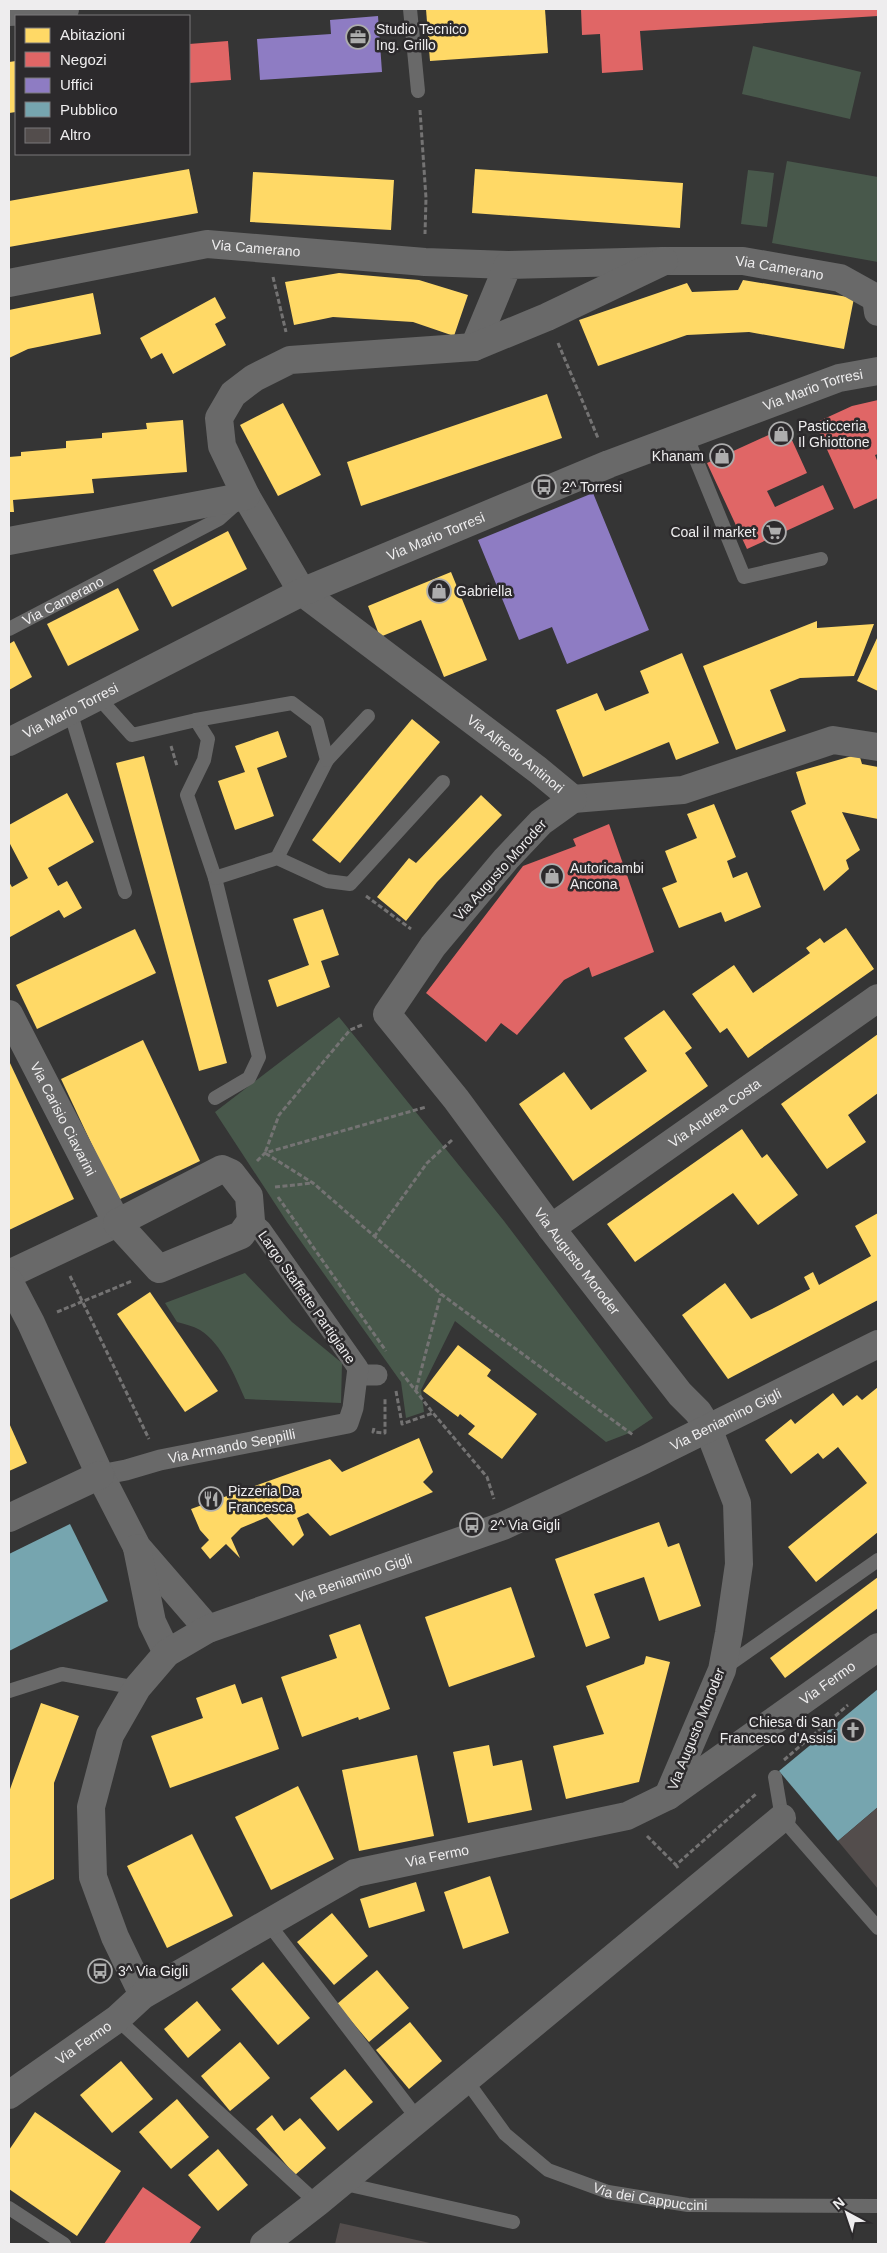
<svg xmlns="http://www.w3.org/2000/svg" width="887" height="2253" font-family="Arial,sans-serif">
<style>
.green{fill:#48584b}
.homes{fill:#ffd966}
.shops{fill:#e06666}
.offices{fill:#8e7cc3}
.public{fill:#76a5af}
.building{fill:#534d4c}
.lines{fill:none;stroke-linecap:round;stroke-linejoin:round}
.path{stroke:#747373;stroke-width:3;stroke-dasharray:5 2.5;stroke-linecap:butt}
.service{stroke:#696969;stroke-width:14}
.pedestrian{stroke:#696969;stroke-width:21}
.minor{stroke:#696969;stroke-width:28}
.tertiary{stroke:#696969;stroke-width:28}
.labels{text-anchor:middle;stroke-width:5;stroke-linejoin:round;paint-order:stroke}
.poi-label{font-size:14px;fill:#eeedee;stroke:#2c2a2c;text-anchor:start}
.street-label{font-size:14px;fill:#eeedee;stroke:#2c2a2c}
</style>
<rect width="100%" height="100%" fill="#353535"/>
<g class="green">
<path d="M753,46L861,72L850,119L742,94Z"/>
<path d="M787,161L878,177V262L772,243Z"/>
<path d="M748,170L774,173L767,227L741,224Z"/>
<path d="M339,1017L504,1221L653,1418L632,1432L606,1442L455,1321L421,1390L424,1412L406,1418L401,1382L287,1222L215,1112Z"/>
<path d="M245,1273L292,1322L342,1363L341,1403L245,1399C235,1376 222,1344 200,1330C193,1326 184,1324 177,1322L165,1303Z"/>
</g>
<g class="homes">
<path d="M426,9H545L548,53L430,61Z"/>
<path d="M16,61V112L9,113V62Z"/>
<path d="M189,169L198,213L9,247V201Z"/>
<path d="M475,169L683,183L680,228L472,213Z"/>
<path d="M253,172L394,180L391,230L250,222Z"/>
<path d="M339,273L419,280L468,295L454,336L413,322L333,317L294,325L285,282Z"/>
<path d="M743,280L854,298L844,349L749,332L687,335L598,366L579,320L687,283L692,292L738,290Z"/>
<path d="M93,293L101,334L28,349L9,358V310Z"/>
<path d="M215,297L226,318L215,324L226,345L173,374L162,353L151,359L140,338Z"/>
<path d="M547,394L562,438L361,506L347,462Z"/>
<path d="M283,403L321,475L278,496L240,425Z"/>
<path d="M183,420L187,472L92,479L94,493L13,500L14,512H9V457L21,456V452L66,448V441L102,438V433L147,429L146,423Z"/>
<path d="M228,531L247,569L172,607L153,570Z"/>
<path d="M451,572L487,660L444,677L421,620L380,637L368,606Z"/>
<path d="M118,588L139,630L68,666L47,624Z"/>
<path d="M817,621V628L874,624L854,676L800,678L770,690L786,731L736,750L703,666Z"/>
<path d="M878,636V691L857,681Z"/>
<path d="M14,641L32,677L9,690V644Z"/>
<path d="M682,653L719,743L676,760L669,742L583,777L556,710L597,693L605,711L649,693L640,671Z"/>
<path d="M412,719L440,742L340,863L312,840Z"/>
<path d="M278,731L287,757L257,768L274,816L235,830L218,781L245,772L235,746Z"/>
<path d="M859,754L862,764L878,767V819L842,812L860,850L846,860L849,869L824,891L791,811L806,804L796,772Z"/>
<path d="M144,756L227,1063L199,1071L116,763Z"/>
<path d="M67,793L94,842L48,868L58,886L67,881L82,908L64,918L59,910L10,937L9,882L12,887L28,878L9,842V825Z"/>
<path d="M481,795L502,815L437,882L406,921L377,897L409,858L416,863Z"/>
<path d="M714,804L736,857L727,861L733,878L747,872L761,907L725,922L721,912L679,928L662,888L677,882L665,851L697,838L687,814Z"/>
<path d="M323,909L339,955L321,961L330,987L277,1007L268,980L309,965L293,919Z"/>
<path d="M846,928L874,969L748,1058L727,1028L720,1033L692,994L734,965L753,993L810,953L806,948L820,938L824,943Z"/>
<path d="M135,929L156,973L37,1029L16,985Z"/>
<path d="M664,1010L692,1048L685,1053L708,1086L573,1181L519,1104L564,1072L591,1110L647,1071L624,1038Z"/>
<path d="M878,1034V1093L848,1115L866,1142L827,1169L781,1104Z"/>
<path d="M143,1040L200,1161L118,1200L61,1079Z"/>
<path d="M9,1061L74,1199L9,1230Z"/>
<path d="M742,1129L762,1158L767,1154L798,1195L758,1225L733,1193L635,1262L607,1224Z"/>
<path d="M878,1213V1300L728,1379L682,1315L725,1283L751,1319L772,1309L810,1289L804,1277L813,1272L819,1285L871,1256L855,1226Z"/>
<path d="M150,1292L218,1391L185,1412L117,1314Z"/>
<path d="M458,1345L491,1370L487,1376L537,1414L502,1459L468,1434L475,1426L460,1414L458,1417L423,1391Z"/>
<path d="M878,1387V1532L816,1582L788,1547L867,1483L838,1447L823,1459L818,1453L791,1474L765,1440L791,1419L795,1424L833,1393L843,1406L857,1395L862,1400Z"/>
<path d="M9,1423L27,1463L9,1471Z"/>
<path d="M419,1438L433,1472L423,1482L433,1492L330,1536L308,1513L297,1518L304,1535L293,1546L267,1517L241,1528L231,1538L240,1558L226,1544L210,1559L201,1548L209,1540L200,1530L191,1509L330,1459L342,1472Z"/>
<path d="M659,1522L668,1547L679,1543L701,1606L659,1621L644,1577L594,1594L610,1638L586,1647L555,1559Z"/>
<path d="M878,1577V1608L785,1678L770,1658Z"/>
<path d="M511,1587L535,1657L449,1687L425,1617Z"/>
<path d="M360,1624L390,1709L359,1720L358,1717L302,1737L281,1677L337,1658L329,1635Z"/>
<path d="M646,1656L670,1662L639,1782L566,1799L553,1746L604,1734L586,1686L644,1664Z"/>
<path d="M235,1684L242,1704L262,1697L279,1749L170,1788L151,1736L203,1718L196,1698Z"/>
<path d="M41,1703L79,1716L54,1783V1879L9,1900V1792Z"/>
<path d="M489,1745L493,1766L522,1760L532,1810L468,1823L453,1752Z"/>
<path d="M417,1755L434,1836L359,1851L342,1770Z"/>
<path d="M298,1786L334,1859L271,1890L235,1817Z"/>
<path d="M192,1834L233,1916L167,1948L127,1866Z"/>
<path d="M490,1876L509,1933L463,1949L444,1892Z"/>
<path d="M416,1882L425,1911L369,1928L360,1899Z"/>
<path d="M332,1913L368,1956L334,1985L297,1942Z"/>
<path d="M263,1962L310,2018L278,2045L231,1989Z"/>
<path d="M377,1970L409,2008L369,2042L337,2004Z"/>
<path d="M197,2001L221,2030L188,2058L164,2029Z"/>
<path d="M410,2022L442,2061L409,2089L376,2050Z"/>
<path d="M240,2042L270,2078L230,2111L201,2076Z"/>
<path d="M121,2061L153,2099L112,2133L80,2095Z"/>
<path d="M345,2069L373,2102L338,2131L310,2098Z"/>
<path d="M177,2099L209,2137L171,2169L139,2132Z"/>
<path d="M35,2112L121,2171L77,2236L9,2189V2150Z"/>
<path d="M272,2115L284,2131L300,2118L326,2148L295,2175L256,2129Z"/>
<path d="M218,2149L248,2185L218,2211L188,2175Z"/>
</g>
<g class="shops">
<path d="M581,9H878V16L640,31L643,70L602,73L600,34L582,35Z"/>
<path d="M228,41L231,80L189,83V44Z"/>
<path d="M878,400V454L875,455L878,463V498L854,509L815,423L852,406Z"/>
<path d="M786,427L807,473L767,491L775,507L823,485L834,509L747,549L707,463Z"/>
<path d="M609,824L654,952L592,977L589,967L564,980L517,1035L501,1023L486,1042L426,993L523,866L576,846L573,839Z"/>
<path d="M143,2187L201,2227L189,2244H104Z"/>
</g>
<g class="offices">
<path d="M378,16L382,72L260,80L257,39L331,34L330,20Z"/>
<path d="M593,493L649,630L567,664L552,627L519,640L478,540Z"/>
</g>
<g class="public">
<path d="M70,1524L108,1601L9,1651V1554Z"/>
<path d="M878,1689V1807L838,1841L779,1771Z"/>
</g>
<g class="building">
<path d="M878,1807V1889L838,1841Z"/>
<path d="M340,2223L430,2243V2244H335Z"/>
</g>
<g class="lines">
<g class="path">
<path d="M420,110L426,198L425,234"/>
<path d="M273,277L286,332"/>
<path d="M558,343L598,438"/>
<path d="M171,746L177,766"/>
<path d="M366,896L411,929"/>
<path d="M362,1025L350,1030L279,1115L265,1153L313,1183L441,1294L633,1435"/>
<path d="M257,1161L265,1153L426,1107"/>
<path d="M275,1187L313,1183"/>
<path d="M278,1197L386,1351"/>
<path d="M374,1237L427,1163L452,1140"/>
<path d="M70,1276L149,1439"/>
<path d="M57,1312L132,1281"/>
<path d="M401,1372L433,1413L487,1477L494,1499"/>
<path d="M416,1390L441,1294"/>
<path d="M396,1391L402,1424L433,1413"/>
<path d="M374,1428L373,1432L385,1433V1397"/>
<path d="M784,1760L848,1705"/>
<path d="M647,1836L676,1865"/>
<path d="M678,1868L676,1865L756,1794"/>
</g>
<g class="service">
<path d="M410,9L418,91"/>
<path d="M686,435L744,577L821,559"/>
<path id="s1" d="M9,629L219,519L237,503"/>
<path d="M98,697L132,735L196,720L208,739L204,760L187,795L215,878L259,1057L249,1078L215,1098"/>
<path d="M70,711L125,892"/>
<path d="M196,720L292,703L317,722L327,760L277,858"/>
<path d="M327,760L368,716"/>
<path d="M215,878L277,858L327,881L350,884L443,782"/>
<path d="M724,1668L878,1560"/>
<path d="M9,1691L62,1674L137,1688"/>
<path d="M775,1777L782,1818L878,1928"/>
<path d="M268,1923L417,2118"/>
<path d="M117,2019L317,2203"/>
<path id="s2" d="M466,2080L505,2134L548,2170L608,2192L688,2205L878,2206"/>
<path d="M341,2183L513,2222"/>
<path d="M9,2208L64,2244"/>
</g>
<g class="pedestrian">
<path d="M358,1375H377"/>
<path id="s3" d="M100,1475L126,1470L160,1460L348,1423L353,1408L358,1368L261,1230L251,1221"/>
</g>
<g class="minor">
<path id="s4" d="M9,283L207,244L425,262L508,265"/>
<path id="s5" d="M474,347L508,265L664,261H743L840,278L876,298L878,312"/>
<path id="s6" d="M246,496L302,592L538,770L573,799L683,790L833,740L878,747"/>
<path d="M9,541L246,496L222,446L219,418L233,394L254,378L290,360L474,347L547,317L664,261"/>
<path id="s7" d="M573,799L541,822L506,859L433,946L387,1014L456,1099L551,1228L680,1394L698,1412L708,1428L737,1503L739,1564L729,1633L722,1670L668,1796"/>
<path id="s8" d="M9,1014L117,1223L9,1274"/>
<path d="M222,1169L231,1173L249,1196L251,1221L241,1235L159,1269L117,1223Z"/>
<path id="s9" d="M551,1228L878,998"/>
<path d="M9,1281L31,1323L100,1475L137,1547L208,1629"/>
<path d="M9,1518L100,1475"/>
<path d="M137,1548L152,1622L167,1653"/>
<path id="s10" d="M143,1995L115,1937L93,1877L91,1807L110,1735L137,1688L167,1653L208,1629L503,1526L644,1460L878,1344"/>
<path id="s11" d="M9,2095L117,2019L143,1995L355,1873L627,1816L668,1796L878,1647"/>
<path d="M264,2244L317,2203L782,1818"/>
</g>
<g class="tertiary">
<path d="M9,12L65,9"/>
<path id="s12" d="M9,742L302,592L609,464L839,378L878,371"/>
</g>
</g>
<defs>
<g id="office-ring" transform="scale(1.25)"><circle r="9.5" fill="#2c2a2c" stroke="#adadad" stroke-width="1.5"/><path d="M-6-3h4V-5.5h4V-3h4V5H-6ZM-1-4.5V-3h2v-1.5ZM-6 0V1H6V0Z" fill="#adadad"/></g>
<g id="shop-ring" transform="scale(1.25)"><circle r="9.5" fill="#2c2a2c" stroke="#adadad" stroke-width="1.5"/><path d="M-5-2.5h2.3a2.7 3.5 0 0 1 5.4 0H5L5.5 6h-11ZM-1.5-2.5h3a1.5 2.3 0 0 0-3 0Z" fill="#adadad"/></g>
<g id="bus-ring" transform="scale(1.25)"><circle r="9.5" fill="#2c2a2c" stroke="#adadad" stroke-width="1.5"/><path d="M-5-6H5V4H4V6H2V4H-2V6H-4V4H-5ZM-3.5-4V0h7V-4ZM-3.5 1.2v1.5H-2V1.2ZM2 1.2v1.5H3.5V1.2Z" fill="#adadad"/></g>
<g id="supermarket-ring" transform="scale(1.25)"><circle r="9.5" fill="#2c2a2c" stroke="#adadad" stroke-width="1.5"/><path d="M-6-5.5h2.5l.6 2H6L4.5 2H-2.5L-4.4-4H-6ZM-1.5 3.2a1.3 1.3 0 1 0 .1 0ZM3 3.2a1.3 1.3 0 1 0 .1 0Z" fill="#adadad"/></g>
<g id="restaurant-ring" transform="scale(1.25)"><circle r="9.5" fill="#2c2a2c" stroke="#adadad" stroke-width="1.5"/><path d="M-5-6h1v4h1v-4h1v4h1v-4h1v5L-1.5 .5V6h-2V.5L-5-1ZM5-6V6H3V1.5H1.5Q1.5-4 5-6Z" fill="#adadad"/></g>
<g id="church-ring" transform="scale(1.25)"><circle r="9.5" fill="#2c2a2c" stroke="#adadad" stroke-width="1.5"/><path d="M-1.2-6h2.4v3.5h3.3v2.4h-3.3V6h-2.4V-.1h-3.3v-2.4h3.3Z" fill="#adadad"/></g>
</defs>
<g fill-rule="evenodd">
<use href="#office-ring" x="358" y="37"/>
<use href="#shop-ring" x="781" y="434"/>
<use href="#shop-ring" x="722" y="456"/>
<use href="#bus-ring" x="544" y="487"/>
<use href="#supermarket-ring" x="774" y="532"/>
<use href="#shop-ring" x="439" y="591"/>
<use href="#shop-ring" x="552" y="876"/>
<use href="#restaurant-ring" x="211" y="1499"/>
<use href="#bus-ring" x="472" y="1525"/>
<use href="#church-ring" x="853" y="1730"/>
<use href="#bus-ring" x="100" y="1971"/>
</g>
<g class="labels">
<g class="poi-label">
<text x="376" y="34">Studio Tecnico<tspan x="376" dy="16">Ing. Grillo</tspan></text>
<text x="798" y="431">Pasticceria<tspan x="798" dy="16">Il Ghiottone</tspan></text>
<text x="704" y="461" text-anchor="end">Khanam</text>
<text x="562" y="492">2^ Torresi</text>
<text x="756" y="537" text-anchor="end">Coal il market</text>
<text x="456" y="596">Gabriella</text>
<text x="570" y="873">Autoricambi<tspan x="570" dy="16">Ancona</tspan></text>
<text x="228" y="1496">Pizzeria Da<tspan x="228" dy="16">Francesca</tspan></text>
<text x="490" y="1530">2^ Via Gigli</text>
<text x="836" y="1727" text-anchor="end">Chiesa di San<tspan x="836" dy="16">Francesco d'Assisi</tspan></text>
<text x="118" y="1976">3^ Via Gigli</text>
</g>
<g class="street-label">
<text dy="5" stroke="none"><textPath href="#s4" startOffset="251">Via Camerano</textPath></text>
<text dy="5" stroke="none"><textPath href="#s5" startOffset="361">Via Camerano</textPath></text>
<text dy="5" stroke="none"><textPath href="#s12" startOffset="879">Via Mario Torresi</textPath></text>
<text dy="5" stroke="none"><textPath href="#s12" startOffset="474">Via Mario Torresi</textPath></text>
<text dy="5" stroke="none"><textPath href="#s1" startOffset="61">Via Camerano</textPath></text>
<text dy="5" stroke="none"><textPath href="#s12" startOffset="69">Via Mario Torresi</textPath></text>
<text dy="5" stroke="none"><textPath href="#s6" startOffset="379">Via Alfredo Antinori</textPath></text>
<text transform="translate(500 870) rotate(-48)" y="5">Via Augusto Moroder</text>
<text dy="5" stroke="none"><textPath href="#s9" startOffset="200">Via Andrea Costa</textPath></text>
<text dy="5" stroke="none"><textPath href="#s8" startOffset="118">Via Carisio Ciavarini</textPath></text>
<text dy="5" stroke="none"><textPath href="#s7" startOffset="598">Via Augusto Moroder</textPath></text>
<text transform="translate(307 1297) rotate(55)" y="5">Largo Staffette Partigiane</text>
<text dy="5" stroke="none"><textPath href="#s10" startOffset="980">Via Beniamino Gigli</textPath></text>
<text dy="5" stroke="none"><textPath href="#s3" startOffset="135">Via Armando Seppilli</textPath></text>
<text dy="5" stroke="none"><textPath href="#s10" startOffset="575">Via Beniamino Gigli</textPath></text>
<text dy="5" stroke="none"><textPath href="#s11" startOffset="931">Via Fermo</textPath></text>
<text transform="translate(696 1729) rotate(-68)" y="5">Via Augusto Moroder</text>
<text dy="5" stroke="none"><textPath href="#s11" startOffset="496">Via Fermo</textPath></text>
<text dy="5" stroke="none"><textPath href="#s11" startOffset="91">Via Fermo</textPath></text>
<text dy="5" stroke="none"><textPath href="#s2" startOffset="229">Via dei Cappuccini</textPath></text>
</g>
</g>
<rect width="887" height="2253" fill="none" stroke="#eeedee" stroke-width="20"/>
<rect x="15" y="15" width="175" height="140" fill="#2c2a2c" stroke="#7a787a"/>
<rect x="25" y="28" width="25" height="15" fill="#ffd966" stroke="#7a787a"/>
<text x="60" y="40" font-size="15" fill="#eeedee">Abitazioni</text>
<rect x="25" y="52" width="25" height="15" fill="#e06666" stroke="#7a787a"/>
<text x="60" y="65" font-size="15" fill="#eeedee">Negozi</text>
<rect x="25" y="78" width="25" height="15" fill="#8e7cc3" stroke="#7a787a"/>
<text x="60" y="90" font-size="15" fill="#eeedee">Uffici</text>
<rect x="25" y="102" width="25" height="15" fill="#76a5af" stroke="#7a787a"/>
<text x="60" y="115" font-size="15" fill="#eeedee">Pubblico</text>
<rect x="25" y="128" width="25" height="15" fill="#534d4c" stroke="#7a787a"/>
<text x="60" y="140" font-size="15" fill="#eeedee">Altro</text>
<g transform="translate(847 2213) rotate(320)" stroke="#2c2a2c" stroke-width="4" paint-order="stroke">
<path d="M0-4L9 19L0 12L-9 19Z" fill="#eeedee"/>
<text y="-8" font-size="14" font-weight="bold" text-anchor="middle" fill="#eeedee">N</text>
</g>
</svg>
